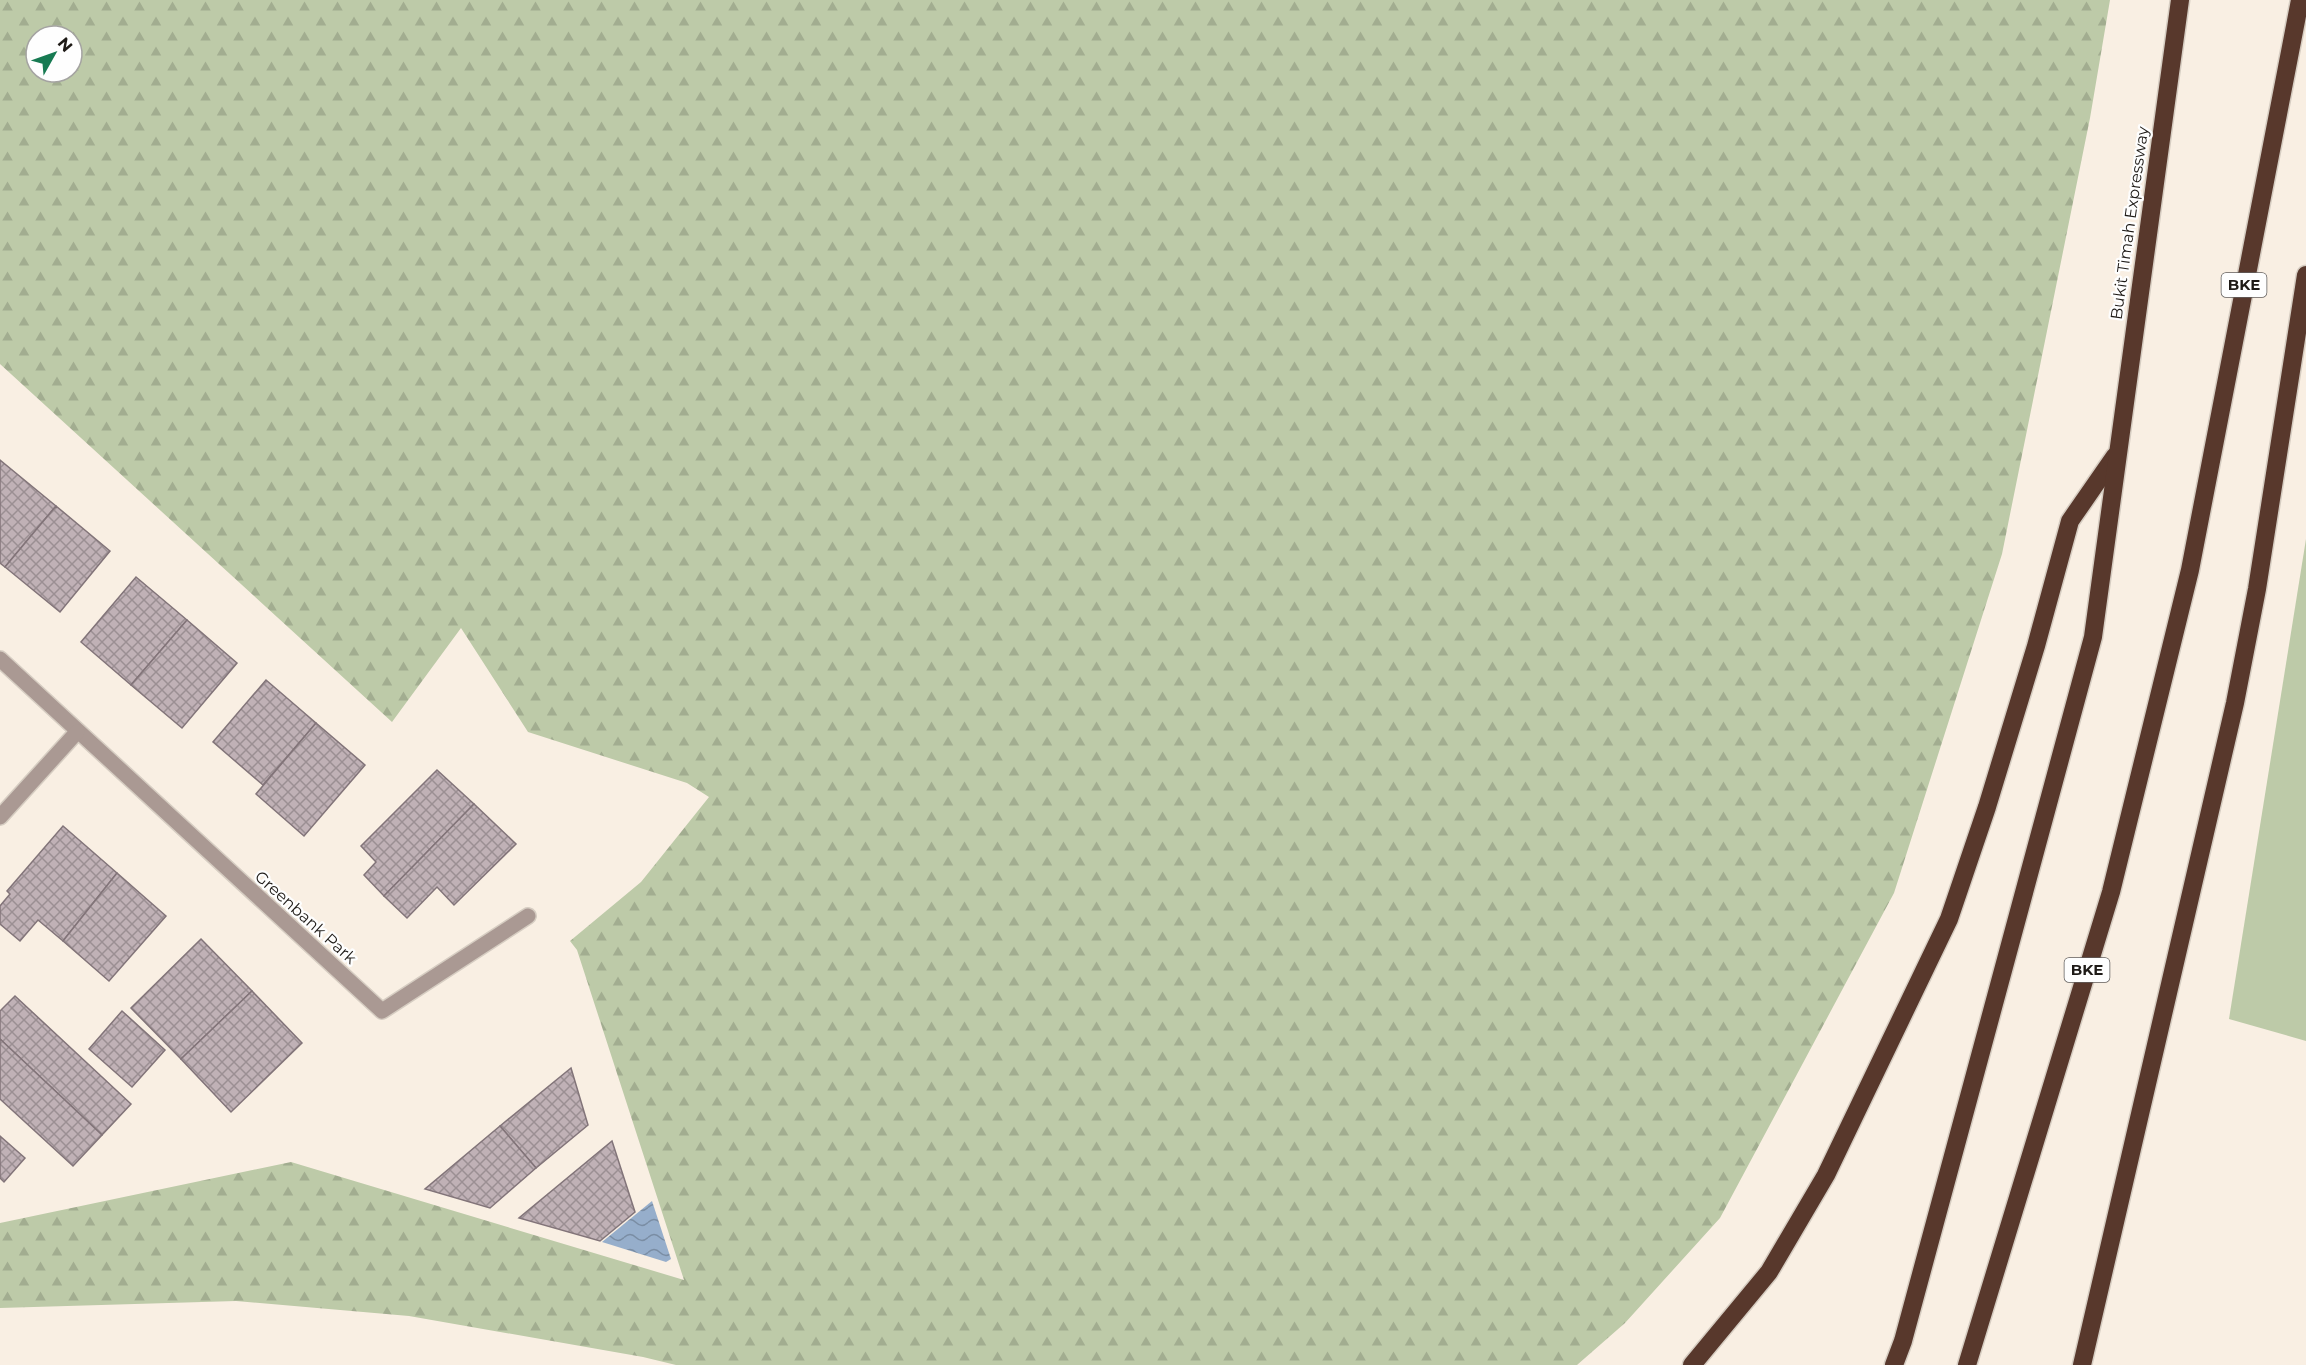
<svg xmlns="http://www.w3.org/2000/svg" width="2306" height="1365" font-family="Montserrat,sans-serif">
<style>
.green{fill:#bdcaa8}
.forest{fill:url(#forest-firs);fill-rule:evenodd}
.water{fill:url(#water-waves)}
.building{fill:url(#building-cross-hatch);stroke:#827479;stroke-width:1.5}
.lines{fill:none;stroke-linecap:round;stroke-linejoin:round}
.minor-casing{stroke:#d6cdc2;stroke-width:18}
.highway-casing{stroke:#d6cdc2;stroke-width:21}
.minor{stroke:#aa9993;stroke-width:15}
.highway{stroke:#58382c;stroke-width:18}
.labels{text-anchor:middle;stroke-width:4.5;stroke-linejoin:round;paint-order:stroke}
.shield{fill:#fefefe;stroke:#615e5c;stroke-width:1.5}
.shield-label{font-size:15px;font-weight:bold;fill:#1e1a16}
.street-label{font-size:16px;fill:#1e1a16;stroke:#fefefe}
</style>
<defs>
<pattern id="forest-firs" width="22" height="20" patternUnits="userSpaceOnUse" patternTransform="scale(1.5)"><rect width="22" height="20" fill="#bdcaa8"/><path d="M5 1l3.5 6h-7zM16 11l3.5 6h-7z" fill="#a2ad90"/></pattern>
<pattern id="water-waves" width="16" height="10" patternUnits="userSpaceOnUse" patternTransform="scale(1.5)"><rect width="16" height="10" fill="#96aecb"/><path d="M0 5q4-4 8 0t8 0" fill="none" stroke="#7a8da4"/></pattern>
<pattern id="building-cross-hatch" width="8" height="8" patternUnits="userSpaceOnUse" patternTransform="scale(1.5)"><rect width="8" height="8" fill="#c0b1b6"/><path d="M0 0l8 8M0 8l8-8" fill="none" stroke="#9b8f93"/></pattern>
</defs>
<rect width="100%" height="100%" fill="#f9efe3"/>
<path class="green" d="M2306,539V1041L2229,1019Z"/>
<path class="forest" d="M0,0H2110L2090,118L2002,554L1894,893L1720,1218L1625,1323L1577,1365H676L643,1357L409,1316L236,1301L0,1308V1223L291,1162L684,1280L577,950L570,941L641,882L709,797L687,783L528,732L461,628L392,722L0,364ZM36,36H72V72H36Z"/>
<path class="water" d="M652,1201L671,1259L666,1262L602,1242Z"/>
<g class="building">
<path d="M0,460L56,506L5,567L0,563Z"/>
<path d="M56,506L110,551L60,612L5,567Z"/>
<path d="M136,577L187,620L131,685L81,642Z"/>
<path d="M187,620L237,663L182,728L131,685Z"/>
<path d="M266,680L316,723L263,785L213,742Z"/>
<path d="M316,723L365,765L304,836L256,794Z"/>
<path d="M437,770L474,804L384,896L364,875L376,862L361,846Z"/>
<path d="M474,804L516,844L454,905L437,887L407,918L384,896Z"/>
<path d="M63,826L117,873L63,941L38,920L20,941L0,924V906L10,894L7,891Z"/>
<path d="M117,873L166,916L109,981L63,941Z"/>
<path d="M201,939L252,991L181,1059L131,1008Z"/>
<path d="M252,991L302,1043L231,1112L181,1059Z"/>
<path d="M15,996L131,1104L102,1135L0,1039V1011Z"/>
<path d="M122,1011L165,1050L132,1087L89,1049Z"/>
<path d="M0,1039L102,1135L73,1166L0,1099Z"/>
<path d="M571,1068L588,1125L536,1168L500,1126Z"/>
<path d="M500,1126L536,1168L490,1208L425,1189Z"/>
<path d="M0,1136L25,1158L4,1182L0,1178Z"/>
<path d="M612,1141L635,1212L600,1241L519,1218Z"/>
</g>
<g class="lines">
<g class="minor-casing">
<g id="minor">
<path d="M0,659L382,1011L528,916"/>
<path d="M0,817L77,732"/>
</g>
</g>
<g class="highway-casing">
<g id="highway">
<path d="M1692,1365L1769,1272L1826,1175L1949,919L1987,807L2036,646L2070,521L2115,456"/>
<path d="M1894,1365L1903,1341L2093,637L2180,0"/>
<path d="M1967,1365L2111,892L2190,570L2300,0"/>
<path d="M2082,1365L2235,703L2257,589L2306,275"/>
</g>
</g>
<use href="#minor" class="minor"/>
<use href="#highway" class="highway"/>
</g>
<g class="labels">
<g class="shield">
<rect x="2221.5" y="273" width="45" height="24" rx="4.5"/>
<rect x="2064.5" y="958" width="45" height="24" rx="4.5"/>
</g>
<g class="shield-label">
<text x="2244" y="290">BKE</text>
<text x="2087" y="975">BKE</text>
</g>
<g class="street-label">
<text transform="translate(2129 223) rotate(-82)" y="6">Bukit Timah Expressway</text>
<text transform="translate(306 917) rotate(42)" y="6">Greenbank Park</text>
</g>
</g>
<g transform="translate(54 54) rotate(50)"><circle r="28" fill="#fefefe" stroke="#a4a3a1" stroke-width="1.5"/>
<path d="M0-4.5L10 22L0 15L-10 22Z" fill="#177a52"/>
<text y="-9" font-size="16" font-weight="bold" text-anchor="middle" fill="#1e1a16">N</text>
</g>
</svg>
